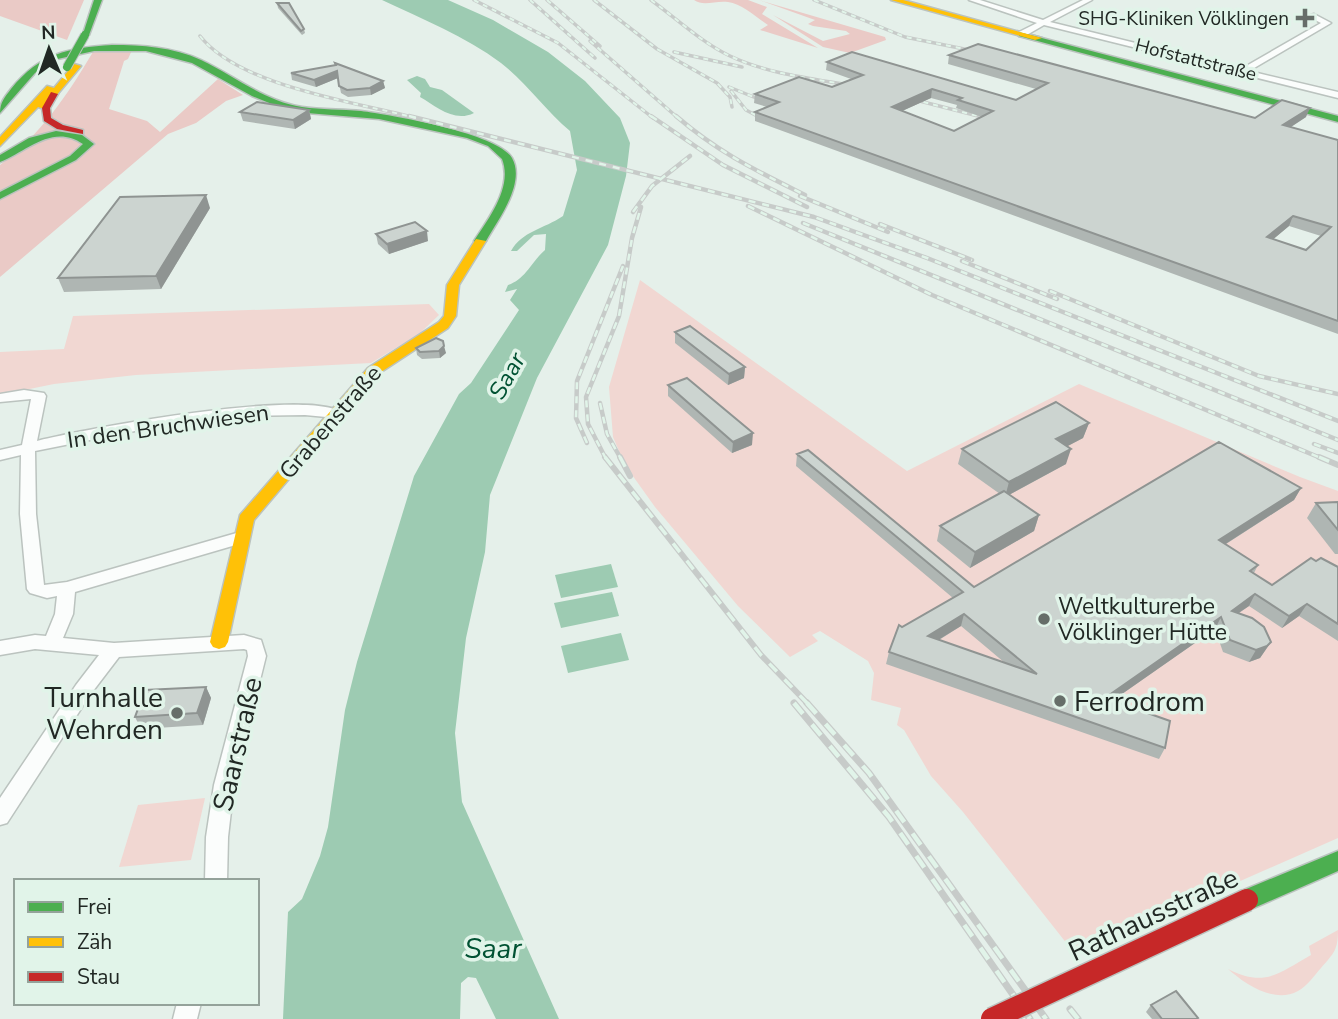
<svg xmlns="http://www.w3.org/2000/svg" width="1338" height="1019" font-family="'Nunito Sans',sans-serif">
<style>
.green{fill:#f1d7d2}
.forest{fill:#eacac6}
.water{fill:#9dcbb2}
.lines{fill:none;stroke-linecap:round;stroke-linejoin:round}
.street-casing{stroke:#bbc3bf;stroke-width:3}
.fast-casing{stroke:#bbc3bf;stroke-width:3}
.slow-casing{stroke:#bbc3bf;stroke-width:3}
.jam-casing{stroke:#bbc3bf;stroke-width:3}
.street{fill:#fbfdfc;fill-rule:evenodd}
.fast{fill:#4caf50;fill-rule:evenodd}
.slow{fill:#ffc107;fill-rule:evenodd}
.jam{fill:#c62828;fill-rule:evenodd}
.rail-far3-casing{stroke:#c7cbc9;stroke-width:3.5}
.rail-far2-casing{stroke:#c7cbc9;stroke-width:4.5}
.rail-far1-casing{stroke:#c7cbc9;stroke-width:6}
.rail-casing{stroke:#c7cbc9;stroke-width:7}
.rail-far3{stroke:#e1f4e9;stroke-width:2;stroke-dasharray:5;stroke-linecap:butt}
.rail-far2{stroke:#e1f4e9;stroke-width:2.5;stroke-dasharray:7;stroke-linecap:butt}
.rail-far1{stroke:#e1f4e9;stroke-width:3.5;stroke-dasharray:11;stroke-linecap:butt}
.rail{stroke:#e1f4e9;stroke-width:4.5;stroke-dasharray:14;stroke-linecap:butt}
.fast-bridge-casing{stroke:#bbc3bf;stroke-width:10;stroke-linecap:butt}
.jam-bridge-casing{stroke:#bbc3bf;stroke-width:25;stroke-linecap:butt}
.fast-bridge{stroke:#4caf50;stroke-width:8}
.jam-bridge{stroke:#c62828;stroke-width:22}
.wall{fill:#afb6b3;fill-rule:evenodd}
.shaded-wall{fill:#8f9492}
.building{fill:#ccd4d0;stroke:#8f9492;stroke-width:2;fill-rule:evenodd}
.poi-dot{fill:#666e69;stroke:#e1f4e9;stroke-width:2.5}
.labels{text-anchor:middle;stroke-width:7;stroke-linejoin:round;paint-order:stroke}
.far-poi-label{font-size:19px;fill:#212824;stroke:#e1f4e9;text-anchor:end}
.far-street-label{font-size:19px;fill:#212824;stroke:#e1f4e9}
.street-label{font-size:23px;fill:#212824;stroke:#e1f4e9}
.poi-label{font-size:23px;fill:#212824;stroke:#e1f4e9;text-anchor:start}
.water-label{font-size:24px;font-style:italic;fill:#015233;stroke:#e1f4e9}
.near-poi-label{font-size:28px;fill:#212824;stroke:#e1f4e9;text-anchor:end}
.near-street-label{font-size:28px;fill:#212824;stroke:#e1f4e9}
.near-water-label{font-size:28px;font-style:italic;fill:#015233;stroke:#e1f4e9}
</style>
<rect width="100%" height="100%" fill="#e5f0ea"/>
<g class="green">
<path d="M640,280L907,471L1079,384L1300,477L1338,491V838L1075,954L963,812L931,776L904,730L897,725L901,708L871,700L874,673L868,661L820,631L812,635L818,641L790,657L738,606L655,507L625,465L613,437L609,387Z"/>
<path d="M429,304L439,315L419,334L371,363L136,375L54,384L0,395V352L64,349L73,316Z"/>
<path d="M205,798L191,860L119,867L138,805Z"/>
<path d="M1338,930C1338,950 1334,953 1321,968C1314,976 1307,986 1298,991C1274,1004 1245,984 1228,969C1265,988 1279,973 1311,955L1309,946Z"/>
</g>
<g class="forest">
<path d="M0,0H84L67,40L0,16Z"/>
<path d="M694,0H748L767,7L762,14L818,48L760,30L768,25C756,17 742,4 728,2C716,0 704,7 694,0Z"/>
<path d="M759,0L885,37L886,40L850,53L823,47L773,15L823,41L850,34L846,31L813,26L808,24L815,20Z"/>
<path d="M132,50L128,59L124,61L109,109L147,121L160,132L218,79L243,95L226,101L196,123L168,134L0,277V165C42,133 66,97 93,52Z"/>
</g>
<g class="water">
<path d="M382,0H448L493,20L548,52L585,81L620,118L630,143L626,176L608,245L537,378L490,495L485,552L466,638L455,733L462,802L559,1019H496L476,978L468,977L461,983L460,1019H283L288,912L302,899L320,856L328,827L345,710L357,662L414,476L459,394L471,383L519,310L510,300L517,289L505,292L508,285C526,279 531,262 545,250L546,234L534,235L517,251H511C522,231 544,229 563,216L577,170L570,131C545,110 527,83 501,63C465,36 422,19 382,0Z"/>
<path d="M417,76L425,79L430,87L442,90L474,113C454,123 436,106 420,97L421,93L407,80Z"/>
<path d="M611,564L618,587L561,598L555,575Z"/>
<path d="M612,592L619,616L561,628L554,603Z"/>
<path d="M621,633L629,660L568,673L561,646Z"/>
</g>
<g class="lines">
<g class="street-casing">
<g id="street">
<path d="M969,0H980L1043,20L1083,0H1092L1050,22L1241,69L1321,23L1307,16L1314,14L1331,23L1249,71L1338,92V98L1044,25L1025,36H1019V32L1037,23Z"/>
<path d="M24,390L44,393L46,396L37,441C83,429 314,386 344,414L337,418L305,415L235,416L160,426L35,451L36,514L44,585L67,582L240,532L248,538L246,542L75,592L73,614L63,638L114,643L244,635L261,640L266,656L234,785L228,837L227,881H205L206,837L214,785L248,656L247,650L244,649L119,657L90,695L7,823L0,825V798L76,685L99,655L35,649L0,655V641L35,635L46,636L55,614L57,596L47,598L30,593L27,589L20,514L21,455L0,460V450L22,445L31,399L0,402V394Z"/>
<path d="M177,1003H201L197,1019H173Z"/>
</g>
</g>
<g class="fast-casing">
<g id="fast">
<path d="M94,0H102L89,35L82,37Z"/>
<path d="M1019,32L1338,116V122L1019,36Z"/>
<path d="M112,45C142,45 173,47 201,60C235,76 264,101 302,107C322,110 341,109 361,111C391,115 497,133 512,158C526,183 498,220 486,241L476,243L474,241C489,218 513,187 502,159L488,146L467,138L379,119L307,113L279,107L252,96L192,63L146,51H94L53,60L35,73L0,113C0,102 5,97 11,89C40,53 68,48 112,45Z"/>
<path d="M56,131L82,135L94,144L76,160L0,199V192L70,156L83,144C53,123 27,151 0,162V155L29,138Z"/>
<path d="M1338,851V871L1247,911L1239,908L1236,900L1239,892Z"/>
</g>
</g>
<g class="slow-casing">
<g id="slow">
<path d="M891,0H903L1042,38L1035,40Z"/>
<path d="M74,64L81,66L45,109L38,107L0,146V137L47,86L54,88Z"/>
<path d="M476,239L486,241L459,285L456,316L448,328L378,374L254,520L228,642L225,647L219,649L213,647L210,642L240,515L368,368L439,322L444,316L447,285Z"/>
</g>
</g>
<g class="jam-casing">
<path id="jam" d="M51,92L58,94L50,108L51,118L63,125L83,130V134L57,129L44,121L42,108Z"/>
</g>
<use href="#street" class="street"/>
<use href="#fast" class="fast"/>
<use href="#slow" class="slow"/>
<use href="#jam" class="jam"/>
<g class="rail-far3-casing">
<g id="rail-far3">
<path d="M474,0L558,43L653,118"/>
<path d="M530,0L595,58"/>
<path d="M547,0L600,46"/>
<path d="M594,0L657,49L717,83L730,97L732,107"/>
<path d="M651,0C677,19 701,42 730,56C770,75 817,79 860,87"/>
<path d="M814,0L905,37L974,51"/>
<path d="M200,36C239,86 355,102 416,118"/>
<path d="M590,41L678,118"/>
<path d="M674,52L742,67"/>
<path d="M729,87L761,100"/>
<path d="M731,91L746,110L761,118"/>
<path d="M904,97L978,116"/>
</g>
</g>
<g class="rail-far2-casing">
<g id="rail-far2">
<path d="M409,116L814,217L927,258L1338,421"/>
<path d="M651,116L723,165L807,207"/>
<path d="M676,116C719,153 755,170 805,195"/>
<path d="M758,116L762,118"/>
<path d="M800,196L888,232"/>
<path d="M748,206L932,295L1323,459"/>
<path d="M633,212L652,186L690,156"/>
<path d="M803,223L1338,440"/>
<path d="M880,224L972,260"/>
<path d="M962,261L1057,299"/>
<path d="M1050,291L1259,376L1338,394"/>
<path d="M600,403L607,434L621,459"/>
<path d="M587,443L576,418L577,381L623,266"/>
<path d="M1314,444L1338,453"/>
<path d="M606,459L588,424L586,397L619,316L632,238L641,207"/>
</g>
</g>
<g class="rail-far1-casing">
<g id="rail-far1">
<path d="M605,457L761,655L809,705"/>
<path d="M620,457L630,476"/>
<path d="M1319,457L1338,465"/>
</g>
</g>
<g class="rail-casing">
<g id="rail">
<path d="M794,703L889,817L1030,1019"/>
<path d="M807,703L869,773L1046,1019"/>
<path d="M1070,1009L1078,1019"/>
</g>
</g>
<use href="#rail-far3" class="rail-far3"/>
<use href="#rail-far2" class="rail-far2"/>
<use href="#rail-far1" class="rail-far1"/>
<use href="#rail" class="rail"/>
<g class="fast-bridge-casing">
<path id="fast-bridge" d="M67,67L85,35"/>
</g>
<g class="jam-bridge-casing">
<path id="jam-bridge" d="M992,1019L1247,900"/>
</g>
<use href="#fast-bridge" class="fast-bridge"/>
<use href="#jam-bridge" class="jam-bridge"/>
</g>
<g class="wall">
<path d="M277,3L304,29L305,33L302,35L278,8Z"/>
<path d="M949,55L1255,118L1306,117L1291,127L1338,140V334L755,121V112L767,107L754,103L755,94L832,87L851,79L826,70L827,62L1016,100L1036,89L948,64ZM931,98L957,105L956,108L982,117L954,131L902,111ZM1289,226L1321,236L1306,250L1273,239Z"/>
<path d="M291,73L383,81L385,88L371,95L348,97L341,93L338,78L316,87L292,80Z"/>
<path d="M309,110L311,119L295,129L243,121L240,112Z"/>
<path d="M210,208L161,289L64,292L58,278Z"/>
<path d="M376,234L428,241L389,254L378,244Z"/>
<path d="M675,332L745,367L744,378L728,385L675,343Z"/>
<path d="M436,338L446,353L440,358L422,359L417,355L416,348Z"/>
<path d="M668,385L752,445L732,453L668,396Z"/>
<path d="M1089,423L1083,438L1067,446L1066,464L1009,495L1039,515L1034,531L970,568L937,541L940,526L1000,494L958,464L962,449Z"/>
<path d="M797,454L974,587L1301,488L1294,500L1226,544L1258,565L1254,573L1272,585L1316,561L1338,567V641L1299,616L1282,628L1249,606L1239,613L1271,642L1260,658L1249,662L1223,652L1215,629L1112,701L1165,748L1159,759L886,664L889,652L902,627L953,598L796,466ZM961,626L1005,663L939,640Z"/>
<path d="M1338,502V554H1335L1307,518L1316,503Z"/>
<path d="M206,687L211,698L203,725L141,729L135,717Z"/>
<path d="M1151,1005L1197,1019H1152L1146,1012Z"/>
</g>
<g class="shaded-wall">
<path d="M337,71L338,78L316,87L314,80Z"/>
<path d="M383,81L385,88L371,95L370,88Z"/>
<path d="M932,89L931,98L891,116L892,107Z"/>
<path d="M1310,108L1306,117L1280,134L1283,125Z"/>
<path d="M309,110L311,119L295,129L293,120Z"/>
<path d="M206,195L210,208L161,289L156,276Z"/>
<path d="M1293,216L1289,226L1263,248L1267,237Z"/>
<path d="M427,231L428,241L389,254L387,244Z"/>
<path d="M444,346L446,353L440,358L439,351Z"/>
<path d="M745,367L744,378L728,385L729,374Z"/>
<path d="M1089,423L1083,438L1051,455L1056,439Z"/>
<path d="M753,433L752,445L732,453L733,442Z"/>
<path d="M1071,449L1066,464L1005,497L1009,482Z"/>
<path d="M1301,488L1294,500L1213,552L1219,540Z"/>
<path d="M1039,515L1034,531L970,568L975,552Z"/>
<path d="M1255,594L1249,606L1225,622L1232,611Z"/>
<path d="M1307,604L1299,616L1282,628L1289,616Z"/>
<path d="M964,614L961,626L925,648L928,636Z"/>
<path d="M1221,617L1215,629L1099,710L1105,698Z"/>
<path d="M1271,642L1260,658L1249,662L1256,650Z"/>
<path d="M206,687L211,698L203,725L197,713Z"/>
</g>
<g class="building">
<path d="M277,3H289L304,29L301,31Z"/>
<path d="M978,44L1255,118L1282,100L1310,108L1283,125L1338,140V321L755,112L779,102L755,94L799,77L832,87L863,75L827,62L852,52L1016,100L1048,83L949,55ZM932,89L962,98L958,100L993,111L954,131L892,107ZM1293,216L1331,227L1306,250L1267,237Z"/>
<path d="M335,63L383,81L370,88L347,90L339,86L337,71L314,80L291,73L336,65Z"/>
<path d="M257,102L309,110L293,120L240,112Z"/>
<path d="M206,195L156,276L58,278L120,197Z"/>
<path d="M415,222L427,231L387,244L376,234Z"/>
<path d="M690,326L745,367L729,374L675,332Z"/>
<path d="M436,338L443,341L444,346L439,351L420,352L416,348Z"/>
<path d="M687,378L753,433L733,442L668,385Z"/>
<path d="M1056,402L1089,423L1056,439L1071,449L1009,482L962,449Z"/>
<path d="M1219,442L1301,488L1219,540L1258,565L1250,571L1272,585L1311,558L1316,561L1321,558L1338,567V624L1307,604L1289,616L1255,594L1232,611L1252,618L1264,627L1271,642L1267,646L1256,650L1230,640L1221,617L1105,698L1170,721L1165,748L889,652L899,625L902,627L963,592L797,454L808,450L974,587ZM964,614L1037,674L928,636Z"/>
<path d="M1004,491L1039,515L975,552L940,526Z"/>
<path d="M1338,502V530L1316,503Z"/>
<path d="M206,687L197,713L135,717L145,690Z"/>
<path d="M1176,991L1198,1018L1196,1019H1162L1151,1005Z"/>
</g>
<g class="poi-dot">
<path d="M1301.5 7.5h7v7h7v7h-7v7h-7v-7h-7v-7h7z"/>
<circle cx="1044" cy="619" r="7"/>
<circle cx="1060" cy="701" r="7"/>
<circle cx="177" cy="713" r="7"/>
</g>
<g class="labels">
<g class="far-poi-label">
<text x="1289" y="25">SHG-Kliniken Völklingen</text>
</g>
<g class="far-street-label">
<text transform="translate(1196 59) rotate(14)" y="7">Hofstattstraße</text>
</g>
<g class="street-label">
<text transform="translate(330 422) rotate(-49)" y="8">Grabenstraße</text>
<text transform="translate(168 426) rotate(-8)" y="8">In den Bruchwiesen</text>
</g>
<g class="poi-label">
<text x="1058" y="614">Weltkulturerbe<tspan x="1058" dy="26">Völklinger Hütte</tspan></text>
</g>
<g class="water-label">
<text transform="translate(507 376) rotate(-61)" y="8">Saar</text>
</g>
<g class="near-poi-label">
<text x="163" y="707">Turnhalle<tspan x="163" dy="32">Wehrden</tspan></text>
<text x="1074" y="711" text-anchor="start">Ferrodrom</text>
</g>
<g class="near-street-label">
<text transform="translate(237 744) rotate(-77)" y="10">Saarstraße</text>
<text transform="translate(1153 914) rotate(-25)" y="10">Rathausstraße</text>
</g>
<g class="near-water-label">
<text x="493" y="958">Saar</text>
</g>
</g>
<rect x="14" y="879" width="245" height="126" fill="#e1f4e9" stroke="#94a29a" stroke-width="2"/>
<rect x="28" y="902" width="35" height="10" fill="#4caf50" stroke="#94a29a" stroke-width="2"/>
<text x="77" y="914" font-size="21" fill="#212824">Frei</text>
<rect x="28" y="937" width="35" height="10" fill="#ffc107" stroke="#94a29a" stroke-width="2"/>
<text x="77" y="949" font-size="21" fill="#212824">Zäh</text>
<rect x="28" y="972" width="35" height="10" fill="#c62828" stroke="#94a29a" stroke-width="2"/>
<text x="77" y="984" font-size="21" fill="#212824">Stau</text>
<g transform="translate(49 49) rotate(358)" stroke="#e1f4e9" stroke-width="5" paint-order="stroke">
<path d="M0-5L12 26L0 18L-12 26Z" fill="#212824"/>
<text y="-10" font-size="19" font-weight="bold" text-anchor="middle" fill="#212824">N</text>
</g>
</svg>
